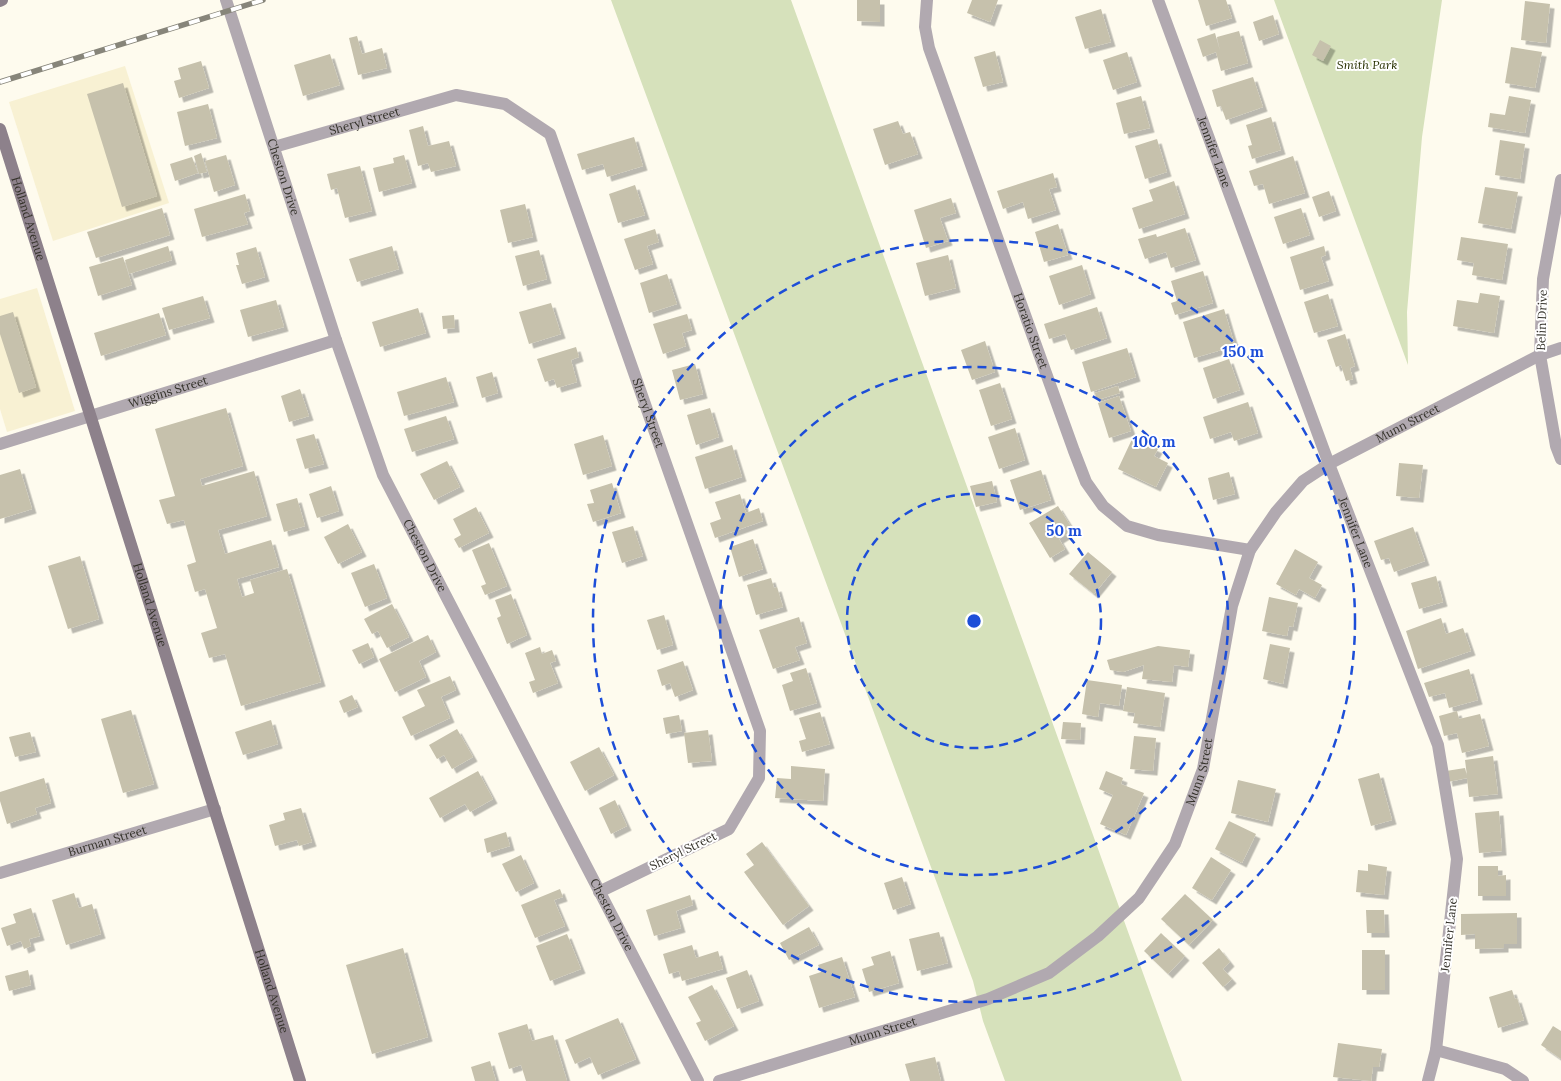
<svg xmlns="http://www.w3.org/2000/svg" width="1561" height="1081" font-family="Lora,serif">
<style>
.built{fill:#f8f1d3}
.green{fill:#d6e1bb}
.building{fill:#c6c1ac;filter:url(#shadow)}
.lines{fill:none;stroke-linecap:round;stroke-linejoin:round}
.street{stroke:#b1a9b0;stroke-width:12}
.secondary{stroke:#8d818b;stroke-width:12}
.rail-casing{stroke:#87857a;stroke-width:5.5}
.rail{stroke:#fff;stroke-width:4;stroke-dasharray:11;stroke-linecap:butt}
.ring{fill:none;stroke:#1d4ed8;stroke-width:2.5;stroke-dasharray:9 6}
.labels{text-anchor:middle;stroke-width:4;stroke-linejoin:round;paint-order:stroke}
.park-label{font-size:12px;font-style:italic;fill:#273001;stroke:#fff}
.street-label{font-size:12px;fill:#34322a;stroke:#fff}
.centre{fill:#1d4ed8;stroke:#fff;stroke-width:2.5}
.ring-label{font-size:15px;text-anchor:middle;font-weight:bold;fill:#1d4ed8;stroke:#fff;stroke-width:4;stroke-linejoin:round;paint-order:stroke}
</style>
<defs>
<filter id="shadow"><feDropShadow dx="4.5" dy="4.5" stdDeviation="0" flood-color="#0004"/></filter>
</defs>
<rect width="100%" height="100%" fill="#fefbee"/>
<g class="built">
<path d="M125,66L169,203L53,241L9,102Z"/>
<path d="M37,288L75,411L7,432L0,409V299Z"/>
</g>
<g class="green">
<path d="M611,0H791L1182,1081H1005L983,1021L973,981Z"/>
<path d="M1274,0H1442L1422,137L1407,312L1408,365Z"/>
</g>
<g class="building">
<path d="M857,0H880V22L857,21Z"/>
<path d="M972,0H998L990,22L967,13Z"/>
<path d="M1198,0H1226L1232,18L1206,26Z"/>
<path d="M1525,1L1550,4L1546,43L1521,40Z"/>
<path d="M1101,9L1111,42L1085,49L1075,17Z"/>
<path d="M1273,15L1279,34L1259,41L1253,22Z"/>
<path d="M1239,31L1248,63L1221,71L1216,52L1203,57L1197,39L1215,33L1220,51L1217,37Z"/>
<path d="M357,36L362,54L382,48L387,68L358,75L349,38Z"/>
<path d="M1320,40L1331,46L1323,61L1312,55Z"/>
<path d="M1511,47L1542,52L1535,88L1505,83Z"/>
<path d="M995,51L1003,82L983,87L974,57Z"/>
<path d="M1127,52L1137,82L1113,90L1103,60Z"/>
<path d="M330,54L340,85L303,96L294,65Z"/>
<path d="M201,61L209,88L179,98L174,81L181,79L178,68Z"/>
<path d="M1253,77L1263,107L1226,120L1221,106L1217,107L1212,90Z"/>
<path d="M123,83L157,196L122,207L87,94Z"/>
<path d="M1141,96L1150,128L1124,134L1116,103Z"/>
<path d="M1509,96L1531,100L1525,133L1488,127L1490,113L1505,115Z"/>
<path d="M208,104L217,138L185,146L177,112Z"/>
<path d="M1271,117L1281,150L1252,159L1248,146L1252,145L1246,125Z"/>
<path d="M898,121L903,134L910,132L918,154L885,165L873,129Z"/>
<path d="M423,126L428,146L449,141L456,166L431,172L428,163L418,166L409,130Z"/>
<path d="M634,137L643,166L607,177L603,164L582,170L577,154Z"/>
<path d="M1157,139L1167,172L1145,179L1135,146Z"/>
<path d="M1500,140L1525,144L1520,179L1495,175Z"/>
<path d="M201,153L207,172L199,174L194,156Z"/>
<path d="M226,155L235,185L214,192L205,161Z"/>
<path d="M404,155L412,183L379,192L373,168L394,163L393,158Z"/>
<path d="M1293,156L1305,193L1269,204L1263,184L1254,186L1249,171Z"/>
<path d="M192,157L198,173L175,181L170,164Z"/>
<path d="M360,166L372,211L345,218L337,188L331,190L327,174Z"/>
<path d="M1053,173L1057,187L1049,189L1056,210L1028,219L1023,202L1003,209L997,191Z"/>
<path d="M1174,181L1185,214L1139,229L1132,208L1153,201L1149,190Z"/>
<path d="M635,185L645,215L618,223L609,194Z"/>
<path d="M1485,187L1518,192L1511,229L1478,223Z"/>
<path d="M1329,191L1336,211L1319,217L1312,197Z"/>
<path d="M245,194L250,211L244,213L248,224L202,237L194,209Z"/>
<path d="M951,198L956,213L940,218L948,241L926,248L914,210Z"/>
<path d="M525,204L533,237L508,243L500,210Z"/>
<path d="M162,208L170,235L96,258L87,232Z"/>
<path d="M1301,208L1310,235L1283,244L1274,217Z"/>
<path d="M1058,224L1068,255L1044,262L1035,232Z"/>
<path d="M1185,228L1196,260L1171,268L1166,252L1145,259L1138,239L1156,234L1157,237Z"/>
<path d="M655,229L659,242L647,246L653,264L635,270L624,239Z"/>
<path d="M1461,237L1508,244L1502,280L1472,275L1474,263L1457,260Z"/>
<path d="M168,246L172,260L129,274L125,260Z"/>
<path d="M392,246L399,269L357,282L349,259Z"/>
<path d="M1324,246L1326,255L1321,257L1329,281L1300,290L1290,257Z"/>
<path d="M256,247L265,277L242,284L236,265H239L236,253Z"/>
<path d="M539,250L547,279L523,286L515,256Z"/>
<path d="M948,255L956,288L925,296L916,263Z"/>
<path d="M123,257L132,285L98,296L89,267Z"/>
<path d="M1082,265L1091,294L1059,305L1049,276Z"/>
<path d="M1203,271L1213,303L1175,315L1171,303L1177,301L1171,281Z"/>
<path d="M667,274L677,304L649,313L640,283Z"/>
<path d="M1480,293L1500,296L1494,333L1453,326L1457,300L1478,303Z"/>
<path d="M1328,294L1338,326L1314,333L1304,302Z"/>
<path d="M203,296L210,318L169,330L162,308Z"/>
<path d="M276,300L284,327L248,337L240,310Z"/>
<path d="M551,303L561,334L529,344L519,312Z"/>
<path d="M1097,307L1107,338L1071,350L1065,334L1049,339L1044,324Z"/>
<path d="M418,308L426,333L380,347L372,322Z"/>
<path d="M1224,309L1235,346L1194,358L1183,322Z"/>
<path d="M13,312L36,387L19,393L0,334V316Z"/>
<path d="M159,313L166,335L101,356L94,333Z"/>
<path d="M687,314L692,330L682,333L686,346L663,354L653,324Z"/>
<path d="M454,315L455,328L443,329L442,316Z"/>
<path d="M1345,334L1355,366L1350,368L1353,379L1346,381L1341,365L1336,367L1327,340Z"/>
<path d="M985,341L995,372L972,380L961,350Z"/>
<path d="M576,347L579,357L571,360L577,382L557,388L554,379L545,382L537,359Z"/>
<path d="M1127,348L1136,377L1091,392L1082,362Z"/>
<path d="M1229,359L1240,390L1213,399L1203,368Z"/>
<path d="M695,364L703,394L680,400L672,370Z"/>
<path d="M492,372L498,393L482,398L476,377Z"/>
<path d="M446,377L454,402L404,416L397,392Z"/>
<path d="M1000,383L1012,419L991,426L979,390Z"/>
<path d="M1118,386L1120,393L1097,400L1095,393Z"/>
<path d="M300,389L309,416L289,422L281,396Z"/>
<path d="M1119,396L1131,431L1109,438L1098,403Z"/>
<path d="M1248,402L1258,433L1234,441L1231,432L1210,439L1203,417Z"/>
<path d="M226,408L243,466L200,479L202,486L254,471L267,516L218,530L225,554L271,540L279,567L237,579L242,597L254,593L250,580L287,569L321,682L241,706L225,654L209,658L201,633L217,628L205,589L195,592L187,565L196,562L184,520L167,524L159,500L175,496L155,429Z"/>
<path d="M710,408L719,437L696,445L687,415Z"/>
<path d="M446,416L454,439L412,452L404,429Z"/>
<path d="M1015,428L1025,460L999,469L988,437Z"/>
<path d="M314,434L324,464L305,469L296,439Z"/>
<path d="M603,435L612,466L583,475L574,444Z"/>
<path d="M1133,437L1158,449L1154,456L1168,463L1156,487L1118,469Z"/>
<path d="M732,445L742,477L705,489L695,457Z"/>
<path d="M447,461L460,487L434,500L420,474Z"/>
<path d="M1399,463L1423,465L1419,498L1396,496Z"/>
<path d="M20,469L32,509L0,519V475Z"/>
<path d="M1041,470L1051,500L1020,510L1010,480Z"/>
<path d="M1229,472L1235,494L1213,500L1208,478Z"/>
<path d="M992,481L997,502L976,507L970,486Z"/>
<path d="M612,483L621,513L593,522L587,504L594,503L590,490Z"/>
<path d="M331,486L339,511L317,518L309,494Z"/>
<path d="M740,494L746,513L759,508L763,521L715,538L710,523L721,519L715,502Z"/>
<path d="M297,498L305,526L284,532L276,504Z"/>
<path d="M1058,506L1073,530L1059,539L1065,549L1050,558L1029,523Z"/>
<path d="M476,507L489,533L459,548L454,539L461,535L453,519Z"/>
<path d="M348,524L362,552L338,564L324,537Z"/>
<path d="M633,526L643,556L622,563L612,532Z"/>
<path d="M1413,527L1425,561L1394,572L1389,558L1381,560L1374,541Z"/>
<path d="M753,539L763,569L739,577L730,547Z"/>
<path d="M489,543L507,586L485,595L481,586L486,584L472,550Z"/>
<path d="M1295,549L1318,562L1309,578L1322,585L1315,598L1299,589L1296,595L1276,584Z"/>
<path d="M1088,552L1112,572L1094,594L1069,574Z"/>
<path d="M80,556L99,619L68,629L48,566Z"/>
<path d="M374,564L387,598L365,607L351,573Z"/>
<path d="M1436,576L1443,602L1419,609L1411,583Z"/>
<path d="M771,578L774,588L777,587L783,607L756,615L747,585Z"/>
<path d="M511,594L527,635L507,644L497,618L501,616L495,600Z"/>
<path d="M1269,597L1298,603L1293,627L1289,626L1287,636L1262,631Z"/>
<path d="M392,604L409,637L387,648L378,631L372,634L364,619Z"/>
<path d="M664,615L673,645L657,650L647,620Z"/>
<path d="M799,617L807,643L795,647L800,660L773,669L759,630Z"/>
<path d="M1441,618L1446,634L1463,628L1471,651L1418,669L1406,631Z"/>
<path d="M428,635L436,652L419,661L426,677L395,692L379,659Z"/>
<path d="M368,643L374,657L359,664L352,650Z"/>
<path d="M1270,644L1290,648L1283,684L1263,679Z"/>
<path d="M1158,646L1190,650L1188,667L1174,665L1172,682L1142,679L1144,665L1123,672L1110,670L1107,660Z"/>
<path d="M540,647L542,654L552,650L556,661L550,663L558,683L533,693L529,682L535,680L525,653Z"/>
<path d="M683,661L693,690L675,697L670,683L662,686L657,670Z"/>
<path d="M806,668L817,703L790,711L782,685L793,681L790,673Z"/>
<path d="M1469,669L1478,700L1449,708L1445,693L1429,697L1424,683Z"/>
<path d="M450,676L456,690L441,697L450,718L411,736L402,717L425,706L417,690Z"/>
<path d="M1087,680L1122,685L1119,706L1100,703L1098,717L1082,714Z"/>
<path d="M1127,687L1165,693L1160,727L1133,723L1135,713L1123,711Z"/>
<path d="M352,695L358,707L344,713L339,701Z"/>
<path d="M131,710L154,784L123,793L101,719Z"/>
<path d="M1457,711L1459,719L1480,714L1489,746L1462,753L1457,733L1444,736L1439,716Z"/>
<path d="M820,712L830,744L802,752L799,741L806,739L799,718Z"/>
<path d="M679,715L682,731L666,734L663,718Z"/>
<path d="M271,720L278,744L243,755L235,732Z"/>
<path d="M1063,722L1081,723L1080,740L1061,739Z"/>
<path d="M457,729L473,757L452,769L444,755L437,759L429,745Z"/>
<path d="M708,730L712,761L688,763L684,733Z"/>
<path d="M30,732L36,752L15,757L9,737Z"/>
<path d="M1134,736L1156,738L1153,771L1130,769Z"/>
<path d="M599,747L614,775L585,791L570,762Z"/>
<path d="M1493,756L1498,794L1469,797L1467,778L1448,782L1446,771L1465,768L1467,776L1465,760Z"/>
<path d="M791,766L825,769L823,801L775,798L777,778L791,779Z"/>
<path d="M478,771L493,799L470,812L465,804L440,818L429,798Z"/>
<path d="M1106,771L1123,778L1121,784L1144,793L1126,835L1100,824L1113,795L1099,789Z"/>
<path d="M1379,773L1392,820L1371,826L1358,779Z"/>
<path d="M44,778L51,803L35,808L37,814L7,824L0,801V792Z"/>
<path d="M1238,780L1276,789L1268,822L1231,813Z"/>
<path d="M615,800L627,826L611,834L599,808Z"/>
<path d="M301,808L312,842L299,846L297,840L275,846L269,825L285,820L283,813Z"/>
<path d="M1499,811L1502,851L1479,853L1475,813Z"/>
<path d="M1229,821L1256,834L1242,863L1215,849Z"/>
<path d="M506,832L510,846L487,853L484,839Z"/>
<path d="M762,842L809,906L783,925L744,872L754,865L746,854Z"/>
<path d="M521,855L534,883L516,892L502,864Z"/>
<path d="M1211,857L1231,870L1212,900L1192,888Z"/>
<path d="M1368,864L1387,867L1384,895L1356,892L1358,870L1368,871Z"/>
<path d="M1478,866H1498V876L1506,875V896H1478Z"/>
<path d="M902,877L911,904L893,910L884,883Z"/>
<path d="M560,889L563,897L554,900L565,926L535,938L521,905Z"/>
<path d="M74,893L79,908L92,904L101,934L66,945L52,900Z"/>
<path d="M1185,894L1213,920L1189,945L1161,919Z"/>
<path d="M690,895L693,905L676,911L681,928L654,936L646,910Z"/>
<path d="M31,908L40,936L29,939L31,946L24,949L21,941L7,946L1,928L16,923L13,914Z"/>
<path d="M1366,910H1384L1385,933H1367Z"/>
<path d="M1517,913V944H1504V948L1475,949V934L1461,935V914Z"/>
<path d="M809,927L819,945L789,960L780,943Z"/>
<path d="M939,932L948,963L917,971L909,939Z"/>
<path d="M1161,933L1185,956L1168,974L1144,951Z"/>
<path d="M567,934L581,969L550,981L536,946Z"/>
<path d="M692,945L696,958L718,951L723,969L682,981L679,971L669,974L663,954Z"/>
<path d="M403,948L428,1037L372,1054L346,965Z"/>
<path d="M1219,948L1230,962L1223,969L1232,979L1223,987L1202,963Z"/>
<rect x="1362" y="950" width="23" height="40"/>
<path d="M890,951L899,983L869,992L862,969L874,965L871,957Z"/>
<path d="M842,957L855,997L819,1008L809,976L821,972L818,965Z"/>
<path d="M28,970L31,985L9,991L5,976Z"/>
<path d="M747,970L759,1001L737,1009L726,978Z"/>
<path d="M712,985L734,1026L705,1041L696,1023L701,1021L688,997Z"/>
<path d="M1512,990L1515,999L1517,998L1524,1020L1498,1028L1489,997Z"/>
<path d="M618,1018L636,1059L598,1075L590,1057L575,1064L565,1040Z"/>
<path d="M527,1024L532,1041L553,1035L567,1081H526L521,1065L509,1069L498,1033Z"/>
<path d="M1553,1026L1561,1031V1059L1541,1045Z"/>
<path d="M1338,1043L1382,1049L1379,1067H1373L1371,1081L1333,1077Z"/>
<path d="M935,1057L941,1081H910L905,1064Z"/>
<path d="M490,1061L496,1081H475L471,1067Z"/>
</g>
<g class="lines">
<g class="street">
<path id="s1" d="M226,0L336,340L383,475L698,1081"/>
<path id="s2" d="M927,0L925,27L929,48L1074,451L1086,482L1103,506L1127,526L1158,535L1250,550"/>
<path id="s3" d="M1158,0L1329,464L1438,745L1457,859L1436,1050L1428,1081"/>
<path id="s4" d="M274,147L456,95L505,104L550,134L760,731L759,778L729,829L599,892"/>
<path d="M1561,180L1543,279L1540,355L1556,446L1561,459"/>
<path id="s5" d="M0,444L336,340"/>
<path id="s6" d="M0,873L215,809"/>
<path d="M1436,1050L1505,1069L1523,1081"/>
<path id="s7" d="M719,1081L988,999L1049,973L1098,936L1139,898L1175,844L1203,769L1232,606L1250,550L1276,512L1303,481L1329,464L1540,355L1561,348"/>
</g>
<g class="secondary">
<path d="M0,1L2,0"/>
<path id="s8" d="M0,129L300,1081"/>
</g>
<g class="rail-casing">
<path id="rail" d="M0,82L263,0"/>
</g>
<use href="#rail" class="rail"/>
</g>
<g class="ring">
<circle cx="974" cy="621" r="127"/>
<circle cx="974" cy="621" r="254"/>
<circle cx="974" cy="621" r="381"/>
</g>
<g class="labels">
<g class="park-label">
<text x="1367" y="69">Smith Park</text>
</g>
<g class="street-label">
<text dy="4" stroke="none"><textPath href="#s4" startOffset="94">Sheryl Street</textPath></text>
<text dy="4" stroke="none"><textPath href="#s3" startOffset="162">Jennifer Lane</textPath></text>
<text dy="4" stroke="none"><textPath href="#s1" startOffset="186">Cheston Drive</textPath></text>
<text dy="4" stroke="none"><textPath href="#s8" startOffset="94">Holland Avenue</textPath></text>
<text transform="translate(1542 320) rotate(-88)" y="4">Belin Drive</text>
<text dy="4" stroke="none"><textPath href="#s2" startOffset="349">Horatio Street</textPath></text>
<text dy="4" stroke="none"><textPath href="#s5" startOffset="176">Wiggins Street</textPath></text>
<text dy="4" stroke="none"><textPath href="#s4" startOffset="589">Sheryl Street</textPath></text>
<text dy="4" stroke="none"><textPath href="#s7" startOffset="1041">Munn Street</textPath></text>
<text dy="4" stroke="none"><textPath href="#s3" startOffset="568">Jennifer Lane</textPath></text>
<text dy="4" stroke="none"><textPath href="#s1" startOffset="591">Cheston Drive</textPath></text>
<text dy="4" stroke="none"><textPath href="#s8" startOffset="499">Holland Avenue</textPath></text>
<text dy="4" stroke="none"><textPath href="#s7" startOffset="606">Munn Street</textPath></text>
<text dy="4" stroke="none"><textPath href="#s6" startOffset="112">Burman Street</textPath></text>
<text transform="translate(683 851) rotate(-26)" y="4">Sheryl Street</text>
<text dy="4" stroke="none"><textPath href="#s1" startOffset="996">Cheston Drive</textPath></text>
<text transform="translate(1449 935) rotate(-84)" y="4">Jennifer Lane</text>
<text dy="4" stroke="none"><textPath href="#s8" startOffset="904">Holland Avenue</textPath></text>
<text dy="4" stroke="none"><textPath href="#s7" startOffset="171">Munn Street</textPath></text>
</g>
</g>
<circle cx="974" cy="621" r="8" class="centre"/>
<g class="ring-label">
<text x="1243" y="357">150 m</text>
<text x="1154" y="447">100 m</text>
<text x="1064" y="536">50 m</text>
</g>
</svg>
